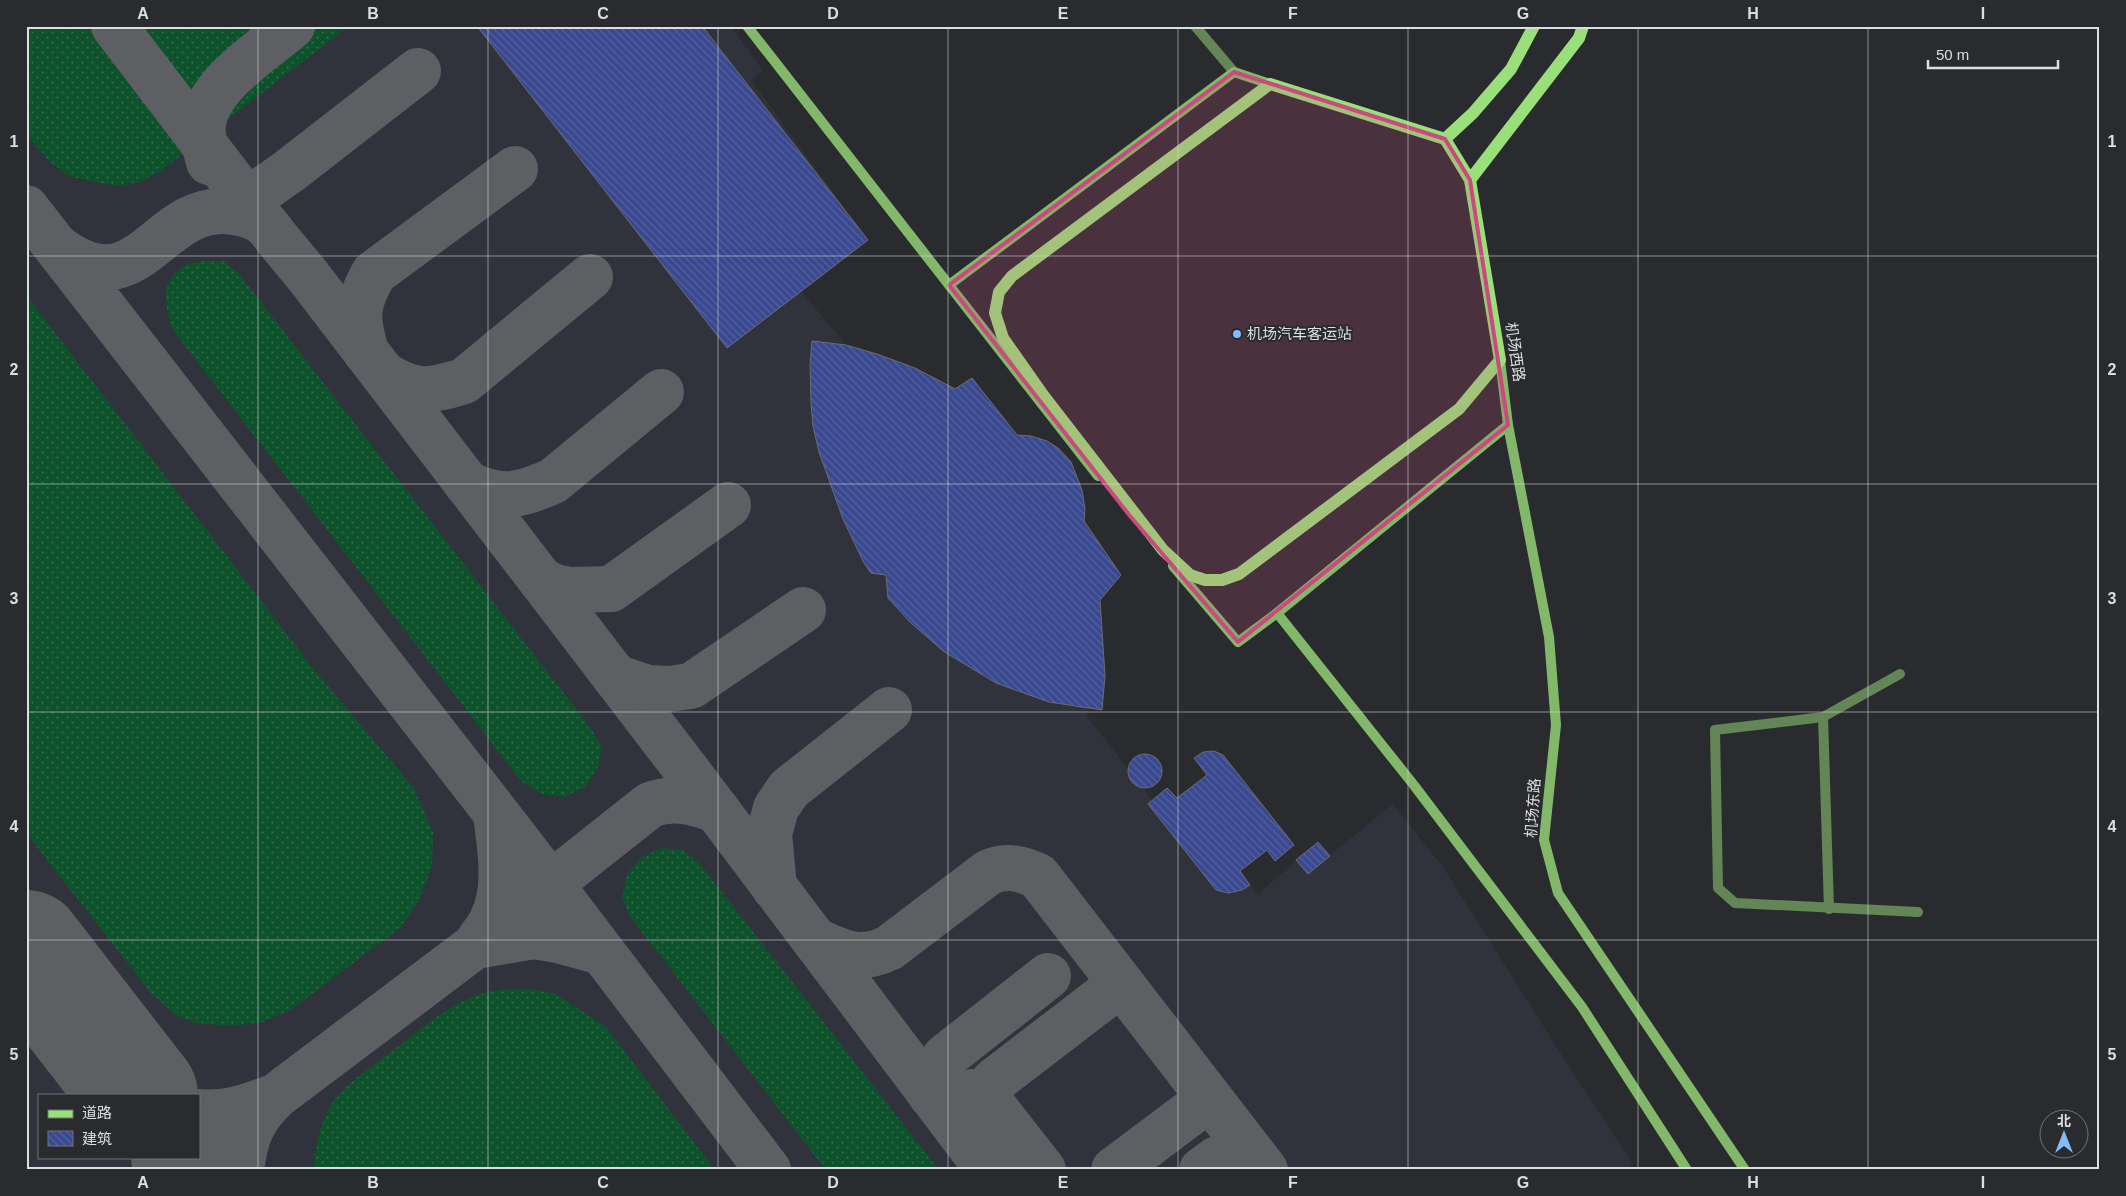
<svg xmlns="http://www.w3.org/2000/svg" width="2126" height="1196" font-family="Arial,'Noto Sans SC',sans-serif">
<style>
.built{fill:#31333c;fill-rule:evenodd}
.grass{fill:url(#grass-dots)}
.lines{fill:none;stroke-linecap:round;stroke-linejoin:round}
.taxiway{stroke:#5e5f62;stroke-width:46}
.runway{stroke:#5e5f62;stroke-width:116}
.building{fill:url(#building-back-hatch);stroke:#6b6d70}
.minor{stroke:#648555;stroke-width:10}
.tertiary{stroke:#648555;stroke-width:10}
.secondary{stroke:#83b86a;stroke-width:10}
.primary{stroke:#9ae07a;stroke-width:12}
.marked{fill:#c94a7c;fill-opacity:0.2;stroke:#c94a7c;stroke-width:4;stroke-linejoin:round}
.grid{fill:none;stroke:#dddee0;stroke-width:1;stroke-opacity:0.55}
.poi-dot{fill:#84bcfb;stroke:#2a2b2e;stroke-width:2}
.labels{text-anchor:middle;stroke-width:4;stroke-linejoin:round;paint-order:stroke}
.poi-label{font-size:15px;fill:#dddee0;stroke:#2a2b2e;text-anchor:start}
.street-label{font-size:15px;fill:#dddee0;stroke:#2a2b2e}
.neatline{fill:none;stroke:#dddee0;stroke-width:2}
.grid-label{font-size:16px;text-anchor:middle;font-weight:bold;fill:#dddee0}
</style>
<defs>
<pattern id="grass-dots" width="8" height="8" patternUnits="userSpaceOnUse" patternTransform="scale(1.25)"><rect width="8" height="8" fill="#0e522c"/><path d="M2 2h.1M6 6h.1" fill="none" stroke="#316a4a" stroke-width="1.8" stroke-linecap="round"/></pattern>
<pattern id="building-back-hatch" width="6" height="6" patternUnits="userSpaceOnUse" patternTransform="scale(1.25)"><rect width="6" height="6" fill="#39488f"/><path d="M-1 5l2 2M0 0l6 6M5-1l2 2" fill="none" stroke="#55629e"/></pattern>
</defs>
<rect width="100%" height="100%" fill="#2a2b2e"/>
<path class="built" d="M26,26H731L763,71L751,80L868,240L802,292L846,345L915,368L955,388L972,378L1017,435L1031,436L1047,441L1058,448L1071,462L1082,490L1084,521L1121,575L1100,600L1105,676L1102,710L1087,708V716L1152,800L1148,805L1216,890L1228,893L1242,890L1250,885L1258,894L1318,842L1330,855L1393,804L1443,867L1561,1054L1633,1164L1625,1170H26ZM39,1095H199V1157H39Z"/>
<g class="grass">
<path d="M26,26H349L162,170L140,182L116,186L71,177L51,163L26,134Z"/>
<path d="M202,261H224L240,275L590,727L602,747L598,768L585,787L564,797L542,794L522,782L172,329C165,307 160,282 182,267C187,264 196,263 202,261Z"/>
<path d="M26,295L316,672L414,788L433,832L432,867L419,900L400,928L292,1009L263,1022L233,1026L196,1023L176,1015L151,993L26,833Z"/>
<path d="M660,848L683,850L701,865L939,1170H826L631,918L622,898L627,875L641,858Z"/>
<path d="M529,989L556,994L606,1027L715,1170H314C315,1146 321,1117 336,1098C351,1080 373,1066 391,1052C417,1032 442,1009 473,997C491,989 510,989 529,989Z"/>
</g>
<g class="lines">
<g class="taxiway">
<path d="M114,26L265,224"/>
<path d="M209,162C206,149 201,137 203,124C208,84 263,51 292,26"/>
<path d="M26,208L517,840L768,1170"/>
<path d="M219,210L248,200L288,172L418,71"/>
<path d="M57,247C139,309 154,209 225,211C239,212 253,215 264,223C270,228 274,235 279,241C289,253 298,264 308,276L688,772L988,1170"/>
<path d="M366,352C356,316 356,305 374,273L515,169"/>
<path d="M383,374C415,394 429,392 464,381L590,277"/>
<path d="M467,484C503,500 518,496 553,481L661,392"/>
<path d="M541,580L555,587L569,590L611,589L728,505"/>
<path d="M615,677L648,688L669,689L691,686L803,610"/>
<path d="M774,887L769,834L776,808L789,789L889,710"/>
<path d="M479,940C484,933 489,927 492,920C508,888 500,848 496,814"/>
<path d="M816,941C844,953 859,962 889,948L989,872C1008,865 1020,868 1038,876L1265,1170"/>
<path d="M475,946L534,936L558,940L602,952"/>
<path d="M135,1088L145,1095"/>
<path d="M972,1092L990,1102L1043,1170"/>
<path d="M931,1095C932,1079 936,1069 945,1057L1048,976"/>
<path d="M199,1112C226,1115 251,1106 276,1096L475,946L515,912L650,805C674,796 695,802 718,811"/>
<path d="M241,1170C245,1137 252,1119 276,1096"/>
<path d="M990,1170C983,1136 980,1113 994,1081L1106,995"/>
<path d="M1114,1170L1198,1107"/>
<path d="M1202,1170L1217,1159"/>
</g>
<g class="runway">
<path d="M26,948L140,1095"/>
<path d="M189,1157L199,1170"/>
</g>
</g>
<g class="building">
<path d="M477,26H702L868,240L727,348Z"/>
<path d="M812,341L846,345L877,354L915,368L955,389L972,378L1017,435L1031,436L1047,441L1058,448L1071,462L1082,490L1085,509L1084,521L1121,575L1100,600L1105,676L1102,710L1049,702L996,683L943,651L910,622L888,598L886,575L871,573L864,563L843,519L819,452L813,426L811,404L810,365Z"/>
<path d="M1214,751L1223,755L1294,845L1275,861L1267,850L1240,871L1250,885L1242,890L1228,893L1216,890L1148,804L1167,788L1177,798L1207,775L1194,758L1203,752Z"/>
<circle cx="1145" cy="771" r="17"/>
<path d="M1318,842L1330,856L1308,874L1296,860Z"/>
</g>
<g class="lines">
<g class="minor">
<path d="M1900,674L1823,717L1715,730L1718,888L1735,903L1918,912"/>
<path d="M1823,717L1829,909"/>
</g>
<path class="tertiary" d="M1195,26L1234,72"/>
<g class="secondary">
<path d="M747,26L949,285"/>
<path d="M1508,425L1549,637L1556,725L1544,840L1558,893L1745,1170"/>
<path d="M1098,476L949,285L1234,72L1270,84"/>
<path d="M1173,566L1238,642L1277,613L1508,425L1500,360"/>
<path d="M1277,613L1413,784L1582,1007L1687,1170"/>
</g>
<g class="primary">
<path d="M1445,139L1473,113L1511,69L1534,26"/>
<path d="M1470,180L1445,139L1270,84L1012,276L999,292L995,313L1003,338L1043,395L1163,550L1190,575L1205,580H1222L1239,574L1459,409L1500,360L1470,180L1579,38L1583,26"/>
</g>
</g>
<path class="marked" d="M1234,72L1445,139L1470,180L1508,425L1238,642L1130,516L949,285Z"/>
<path class="grid" d="M258,26V1170M488,26V1170M718,26V1170M948,26V1170M1178,26V1170M1408,26V1170M1638,26V1170M1868,26V1170M26,256H2100M26,484H2100M26,712H2100M26,940H2100"/>
<circle class="poi-dot" cx="1237" cy="334" r="5"/>
<g class="labels">
<g class="poi-label">
<text x="1247" y="339">机场汽车客运站</text>
</g>
<g class="street-label">
<text transform="translate(1515 352) rotate(82)" y="5">机场西路</text>
<text transform="translate(1533 808) rotate(-86)" y="5">机场东路</text>
</g>
</g>
<rect width="2126" height="1196" fill="none" stroke="#2a2b2e" stroke-width="55"/>
<rect x="38" y="1094" width="162" height="65" fill="#2a2b2e" stroke="#727375"/>
<rect x="48" y="1110" width="25" height="8" fill="#9ae07a" stroke="#727375"/>
<text x="82" y="1118" font-size="15" fill="#dddee0">道路</text>
<rect x="48" y="1131" width="25" height="15" fill="url(#building-back-hatch)" stroke="#727375"/>
<text x="82" y="1144" font-size="15" fill="#dddee0">建筑</text>
<g transform="translate(2064 1134)"><circle r="24" fill="#2a2b2e" stroke="#727375"/>
<path d="M0-4L9 19L0 12L-9 19Z" fill="#84bcfb"/>
<text y="-8" font-size="14" font-weight="bold" text-anchor="middle" fill="#dddee0">北</text>
</g>
<path d="M1928 60v8h130v-8" fill="none" stroke="#dddee0" stroke-width="2.5"/>
<text x="1936" y="60" font-size="15" fill="#dddee0" stroke="#2a2b2e" stroke-width="4" paint-order="stroke">50 m</text>
<rect x="28" y="28" width="2070" height="1140" class="neatline"/>
<g class="grid-label">
<text x="143" y="19">A</text>
<text x="373" y="19">B</text>
<text x="603" y="19">C</text>
<text x="833" y="19">D</text>
<text x="1063" y="19">E</text>
<text x="1293" y="19">F</text>
<text x="1523" y="19">G</text>
<text x="1753" y="19">H</text>
<text x="1983" y="19">I</text>
<text x="14" y="147">1</text>
<text x="2112" y="147">1</text>
<text x="14" y="375">2</text>
<text x="2112" y="375">2</text>
<text x="14" y="604">3</text>
<text x="2112" y="604">3</text>
<text x="14" y="832">4</text>
<text x="2112" y="832">4</text>
<text x="14" y="1060">5</text>
<text x="2112" y="1060">5</text>
<text x="143" y="1188">A</text>
<text x="373" y="1188">B</text>
<text x="603" y="1188">C</text>
<text x="833" y="1188">D</text>
<text x="1063" y="1188">E</text>
<text x="1293" y="1188">F</text>
<text x="1523" y="1188">G</text>
<text x="1753" y="1188">H</text>
<text x="1983" y="1188">I</text>
</g>
</svg>
